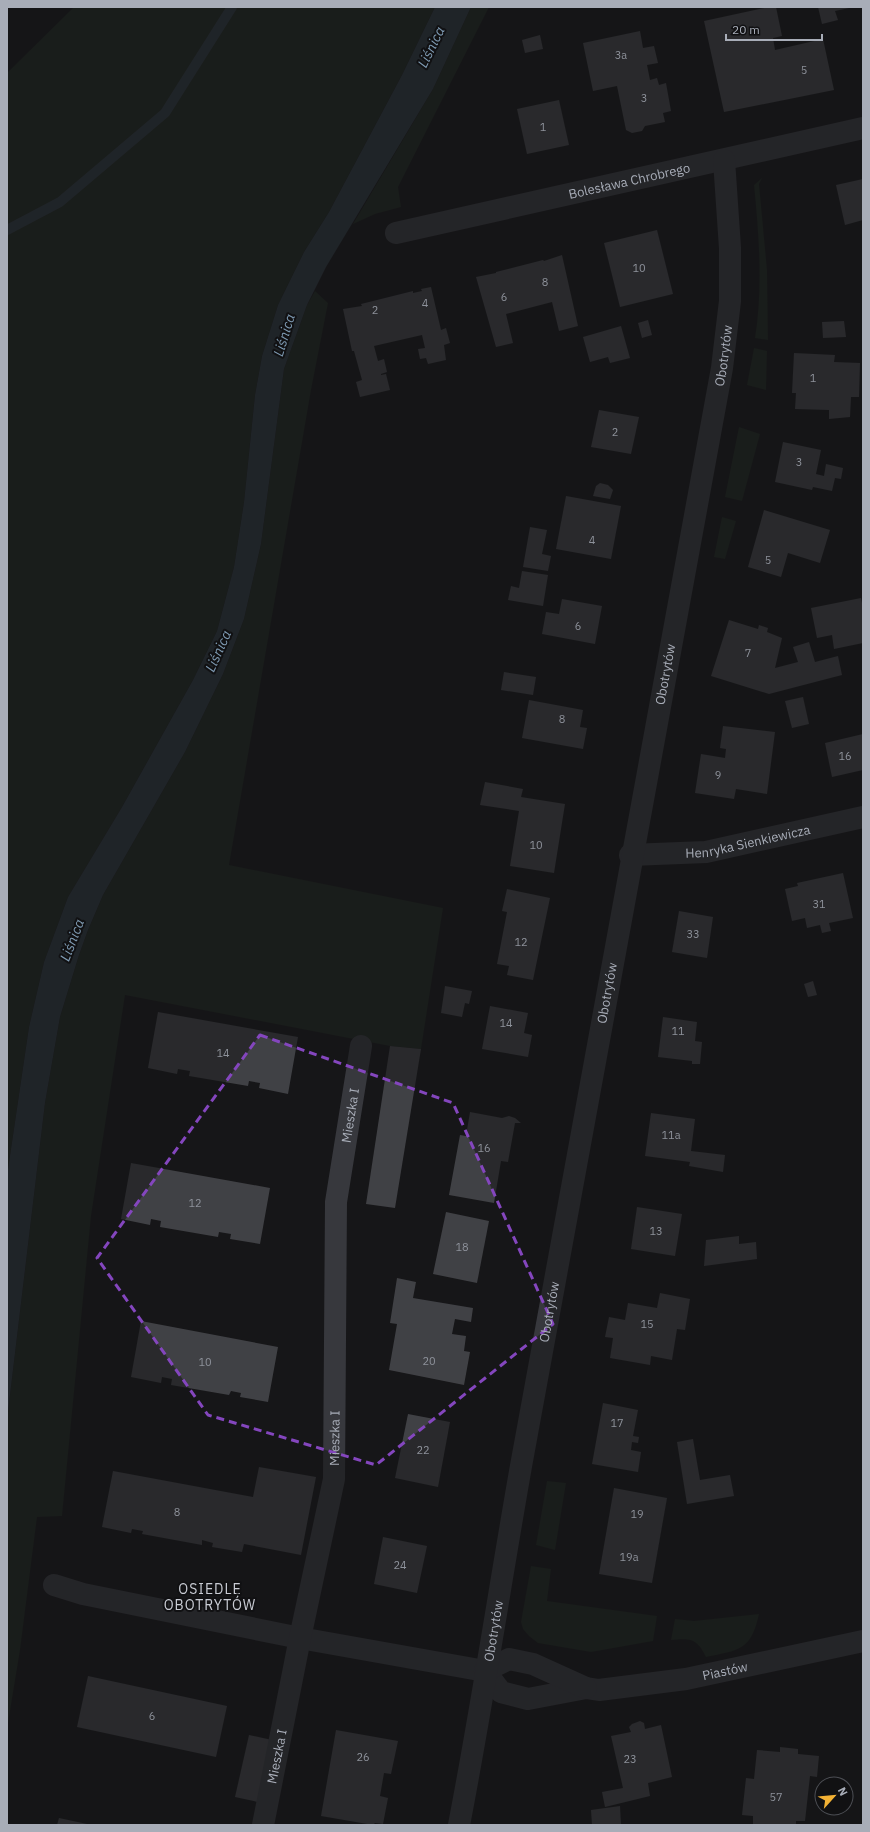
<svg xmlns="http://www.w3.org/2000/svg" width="870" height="1832" font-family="'IBM Plex Sans',sans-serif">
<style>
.green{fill:#1e261f}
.water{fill:#2c353c}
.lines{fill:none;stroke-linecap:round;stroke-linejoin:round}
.stream{stroke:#2c353c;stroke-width:10}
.building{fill:#404145}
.minor{stroke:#37383d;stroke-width:22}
.marked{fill:none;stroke:#8446be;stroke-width:3;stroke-dasharray:8 5;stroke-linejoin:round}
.labels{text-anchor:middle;stroke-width:4;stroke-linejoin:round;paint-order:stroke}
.number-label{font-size:11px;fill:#8e929b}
.street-label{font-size:13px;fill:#a8adb8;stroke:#111113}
.water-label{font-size:14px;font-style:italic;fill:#7f9bb3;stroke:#111113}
.neighbourhood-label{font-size:14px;letter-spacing:1px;fill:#c9ccd4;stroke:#111113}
</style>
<rect width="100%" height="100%" fill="#161618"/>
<g class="green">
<path d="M74,7H435L402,75L329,212L304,252L278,305L262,356L255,395L244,502L234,567L217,631L193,680L122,807L68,897L44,962L29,1027L7,1176V73Z"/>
<path d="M471,7H489L398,187L401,207L375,214L353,224L433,89Z"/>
<path d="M762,178L759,184L767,270L768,340L755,338C763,288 759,235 754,185Z"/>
<path d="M315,291L328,303L311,390L229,865L443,908L421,1049L390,1046L125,995L91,1216L62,1516L37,1517L20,1650L7,1729V1420L45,1103L60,1017L79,955L88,930L103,895L185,752L223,674L244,619L261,544L284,369L307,305Z"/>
<path d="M754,348L767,351L766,390L747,385Z"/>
<path d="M739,427L760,434L742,501L725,497Z"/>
<path d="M722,517L736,521L725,559L714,557Z"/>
<path d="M547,1481L566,1483L555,1550L536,1545Z"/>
<path d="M531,1566L551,1569L547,1601L657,1616L653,1641L591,1652L538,1643L529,1636L523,1629L521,1622Z"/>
<path d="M759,1614C751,1651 739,1650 706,1657C697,1638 690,1638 671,1640L675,1619L694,1621Z"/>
</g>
<path class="water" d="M435,7H471L433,89L326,267L307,305L284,369L261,544L244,619L223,674L185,752L103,895L88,930L79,955L60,1017L45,1103L7,1420V1176L29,1027L44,962L68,897L122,807L193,680L217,631L234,567L244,502L255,395L262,356L278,305L304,252L329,212L402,75Z"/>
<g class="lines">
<path class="stream" d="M7,230L60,202L165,113L232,7"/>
</g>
<g class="building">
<path d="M769,7H776L782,36L773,38L775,50L823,39L834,90L724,112L704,21Z"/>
<path d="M818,7H849V8L835,11L838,20L822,24Z"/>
<path d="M640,31L643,48L654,46L658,63L647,65L650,80L657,78L659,85L666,83L671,111L663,113L665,122L645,126L642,131L632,133L626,130L617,86L593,91L583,43Z"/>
<path d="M540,35L543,49L525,53L522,40Z"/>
<path d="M559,100L569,145L527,154L517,109Z"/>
<path d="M863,179V220L845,225L836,185Z"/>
<path d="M657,230L673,294L620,307L604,243Z"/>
<path d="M562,255L578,326L559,331L552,302L506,314L513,343L496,347L476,277L496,273V272L543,260L544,261Z"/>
<path d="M431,287L441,330L446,328L450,343L444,345L446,360L428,364L426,358L420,359L418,349L425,348L422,335L374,346L378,361L384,359L387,372L381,374V375L386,374L390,390L360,397L356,382L362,380L354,351H352L343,309L362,306L361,304L413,291V293L422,291L421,289Z"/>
<path d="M648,320L652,335L642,338L638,323Z"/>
<path d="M844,321L846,337L823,338L822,322Z"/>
<path d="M621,326L630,358L610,363L608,357L590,362L583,337Z"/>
<path d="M794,353L835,355L834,362L860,363L859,397H851L850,417L829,419V410L795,409L796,393H792Z"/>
<path d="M599,410L639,417L631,454L591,447Z"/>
<path d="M783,442L821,450L816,474L824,476L826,464L843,468L841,479L835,478L832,491L813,487L812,490L775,482Z"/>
<path d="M600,483L608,485L613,490L610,499L593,496L596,486Z"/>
<path d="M566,496L621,506L611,559L556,549Z"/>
<path d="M764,510L830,530L820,563L788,553L781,577L748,567Z"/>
<path d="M530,527L547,530L542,554L551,556L548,571L523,567Z"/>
<path d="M522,571L548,575L543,606L508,600L511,586L519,588Z"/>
<path d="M861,598L863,608V643L834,649L832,635L817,638L811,608Z"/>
<path d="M562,599L602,606L595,644L542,634L546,612L559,614Z"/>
<path d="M729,620L758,629L759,625L768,628L767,632L782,638L775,668L798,662L793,647L809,642L815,662L838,656L842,675L769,694L711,676Z"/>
<path d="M504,672L536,677L533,695L501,690Z"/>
<path d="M803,697L809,724L792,728L785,701Z"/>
<path d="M529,700L583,710L580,727L587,728L583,749L522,738Z"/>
<path d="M723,726L775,732L767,794L736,789L734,799L695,793L701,754L725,758L726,749L720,748Z"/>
<path d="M863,734V770L832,777L825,743Z"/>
<path d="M485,782L523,789L521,797L565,804L554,873L510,866L519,811L480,805Z"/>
<path d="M843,873L853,918L829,923L831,931L822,933L820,925L807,928L805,918L792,921L785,889L798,886L797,883Z"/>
<path d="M507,889L550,898L533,980L507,975L509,966L497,964L507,912L502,911Z"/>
<path d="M679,911L713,917L707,958L672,952Z"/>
<path d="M813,981L817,995L808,997L804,984Z"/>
<path d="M445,986L472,991L469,1004L465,1003L462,1017L441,1013Z"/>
<path d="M490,1006L528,1013L524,1033L532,1035L528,1057L482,1049Z"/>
<path d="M158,1012L298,1037L288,1094L259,1088L260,1083L249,1081L248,1086L189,1076L190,1071L178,1069L177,1074L148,1068Z"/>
<path d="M663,1017L697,1022L695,1041L702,1042L700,1064H692V1061L658,1057Z"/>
<path d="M390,1046L421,1049L395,1208L366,1204Z"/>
<path d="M470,1112L502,1118L509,1116L515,1118L521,1123H515L508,1162L501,1161L494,1203L449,1195L460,1135L466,1136Z"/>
<path d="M651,1113L695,1119L691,1151L725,1155L723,1172L689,1166L690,1162L645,1156Z"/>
<path d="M131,1163L270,1188L260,1244L230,1239L231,1234L219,1232L218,1237L160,1227L161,1221L151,1219L150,1225L121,1219Z"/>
<path d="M637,1207L682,1214L675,1256L631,1249Z"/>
<path d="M446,1212L489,1221L477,1283L433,1274Z"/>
<path d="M739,1236V1244L756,1242L757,1259L704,1266L706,1240Z"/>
<path d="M397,1278L416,1282L413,1298L473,1308L471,1322L455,1319L452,1334L466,1336L464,1351L470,1352L464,1385L389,1370L397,1324L390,1323Z"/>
<path d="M660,1293L690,1299L685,1330L677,1329L672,1360L651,1356L650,1365L610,1358L613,1338L605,1337L609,1317L625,1320L628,1303L657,1308Z"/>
<path d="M141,1321L278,1347L268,1402L240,1397L241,1393L231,1391L229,1395L171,1385L172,1379L162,1377L161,1383L131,1377Z"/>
<path d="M603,1403L638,1410L633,1436L639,1437L638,1443L632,1442L631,1450L641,1452L638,1472L592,1464Z"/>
<path d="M408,1414L450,1422L438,1487L395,1478Z"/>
<path d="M693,1439L700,1480L730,1475L734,1496L687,1504L677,1442Z"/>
<path d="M259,1467L316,1477L301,1555L244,1544L242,1552L212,1547L213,1543L202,1540V1545L142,1534L143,1531L132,1529L131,1533L102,1527L113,1471L253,1497Z"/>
<path d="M614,1488L667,1498L652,1583L599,1574Z"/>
<path d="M383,1537L427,1546L417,1593L374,1584Z"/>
<path d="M88,1676L227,1706L216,1757L77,1727Z"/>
<path d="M640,1721L644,1723L645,1729L661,1725L672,1777L648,1783L650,1796L605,1807L602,1792L623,1788L611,1736L631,1732L629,1727L632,1724Z"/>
<path d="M336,1730L398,1741L391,1774L384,1773L380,1796L388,1798L383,1824L375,1823L373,1825L321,1816Z"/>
<path d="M249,1735L272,1740L258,1802L235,1797Z"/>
<path d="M780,1747L798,1749V1754L819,1756L817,1777L810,1776L805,1821H796V1825H753V1816L742,1815L746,1778L754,1779L757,1750L780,1752Z"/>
<path d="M620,1806L621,1825H592L591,1810Z"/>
<path d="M59,1818L87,1824V1825H57Z"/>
</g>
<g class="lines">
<g class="minor">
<path id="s1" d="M396,233L863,128"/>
<path id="s2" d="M630,855L706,852L863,817"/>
<path d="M54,1585L83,1594L300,1638L485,1671"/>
<path id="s3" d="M485,1671L501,1692L528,1699L586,1688L599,1690L686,1679L863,1641"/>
<path d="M485,1671L509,1659L533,1664L586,1688"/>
<path id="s4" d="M263,1825L300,1638L334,1479L336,1202L361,1046"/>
<path id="s5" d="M459,1825C482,1706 500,1585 521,1466C587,1100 653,734 722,368L730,301V248L724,160"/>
</g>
</g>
<path d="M0 0H870V1832H0ZM260,1035L453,1103L553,1324L376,1465L208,1415L97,1258Z" fill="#161618" fill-opacity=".55" fill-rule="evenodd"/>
<path class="marked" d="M260,1035L453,1103L553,1324L376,1465L208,1415L97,1258Z"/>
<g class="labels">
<g class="number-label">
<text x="621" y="59">3a</text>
<text x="804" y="74">5</text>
<text x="644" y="102">3</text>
<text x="543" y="131">1</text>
<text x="639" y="272">10</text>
<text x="545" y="286">8</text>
<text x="504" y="301">6</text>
<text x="425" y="307">4</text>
<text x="375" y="314">2</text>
<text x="813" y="382">1</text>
<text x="615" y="436">2</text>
<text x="799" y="466">3</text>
<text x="592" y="544">4</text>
<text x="768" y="564">5</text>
<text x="578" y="630">6</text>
<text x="748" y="657">7</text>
<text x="562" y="723">8</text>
<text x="845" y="760">16</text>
<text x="718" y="779">9</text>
<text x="536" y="849">10</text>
<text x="819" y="908">31</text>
<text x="693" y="938">33</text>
<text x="521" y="946">12</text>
<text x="506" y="1027">14</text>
<text x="678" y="1035">11</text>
<text x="223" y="1057">14</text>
<text x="671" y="1139">11a</text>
<text x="484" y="1152">16</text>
<text x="195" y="1207">12</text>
<text x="656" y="1235">13</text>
<text x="462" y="1251">18</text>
<text x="647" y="1328">15</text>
<text x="429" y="1365">20</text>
<text x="205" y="1366">10</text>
<text x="617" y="1427">17</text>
<text x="423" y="1454">22</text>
<text x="177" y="1516">8</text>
<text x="637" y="1518">19</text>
<text x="629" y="1561">19a</text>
<text x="400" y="1569">24</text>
<text x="152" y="1720">6</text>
<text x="363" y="1761">26</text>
<text x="630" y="1763">23</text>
<text x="776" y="1801">57</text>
</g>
<g class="street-label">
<text dy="5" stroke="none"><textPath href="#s1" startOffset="239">Bolesława Chrobrego</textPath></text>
<text dy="5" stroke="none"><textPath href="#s5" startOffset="1493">Obotrytów</textPath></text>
<text dy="5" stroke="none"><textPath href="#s5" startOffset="1169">Obotrytów</textPath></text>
<text dy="5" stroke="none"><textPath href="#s2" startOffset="119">Henryka Sienkiewicza</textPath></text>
<text dy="5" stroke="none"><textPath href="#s5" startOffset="845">Obotrytów</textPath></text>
<text dy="5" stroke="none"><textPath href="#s4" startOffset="718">Mieszka I</textPath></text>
<text dy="5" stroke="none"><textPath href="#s5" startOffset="521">Obotrytów</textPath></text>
<text dy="5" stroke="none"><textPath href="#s4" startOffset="394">Mieszka I</textPath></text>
<text dy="5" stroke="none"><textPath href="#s5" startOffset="197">Obotrytów</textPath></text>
<text dy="5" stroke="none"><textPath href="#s3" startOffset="254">Piastów</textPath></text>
<text dy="5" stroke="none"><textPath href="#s4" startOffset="70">Mieszka I</textPath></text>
</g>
<g class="water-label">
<text transform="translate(431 47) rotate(-64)" y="5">Liśnica</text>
<text transform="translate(284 335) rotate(-73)" y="5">Liśnica</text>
<text transform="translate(218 651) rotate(-66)" y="5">Liśnica</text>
<text transform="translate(72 940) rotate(-69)" y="5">Liśnica</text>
</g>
<g class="neighbourhood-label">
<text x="210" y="1594">OSIEDLE<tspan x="210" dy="16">OBOTRYTÓW</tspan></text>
</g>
</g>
<rect width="870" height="1832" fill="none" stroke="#a8adb8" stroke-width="16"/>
<g transform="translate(834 1796) rotate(63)"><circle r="19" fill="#111113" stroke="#4d4f55"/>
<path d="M0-3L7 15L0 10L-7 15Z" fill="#f2b134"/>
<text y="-6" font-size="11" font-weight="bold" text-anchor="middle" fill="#a8adb8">N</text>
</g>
<path d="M726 34v6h96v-6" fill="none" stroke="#a8adb8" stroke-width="2"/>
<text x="732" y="34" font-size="12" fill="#a8adb8" stroke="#111113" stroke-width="3" paint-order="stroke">20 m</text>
</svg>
